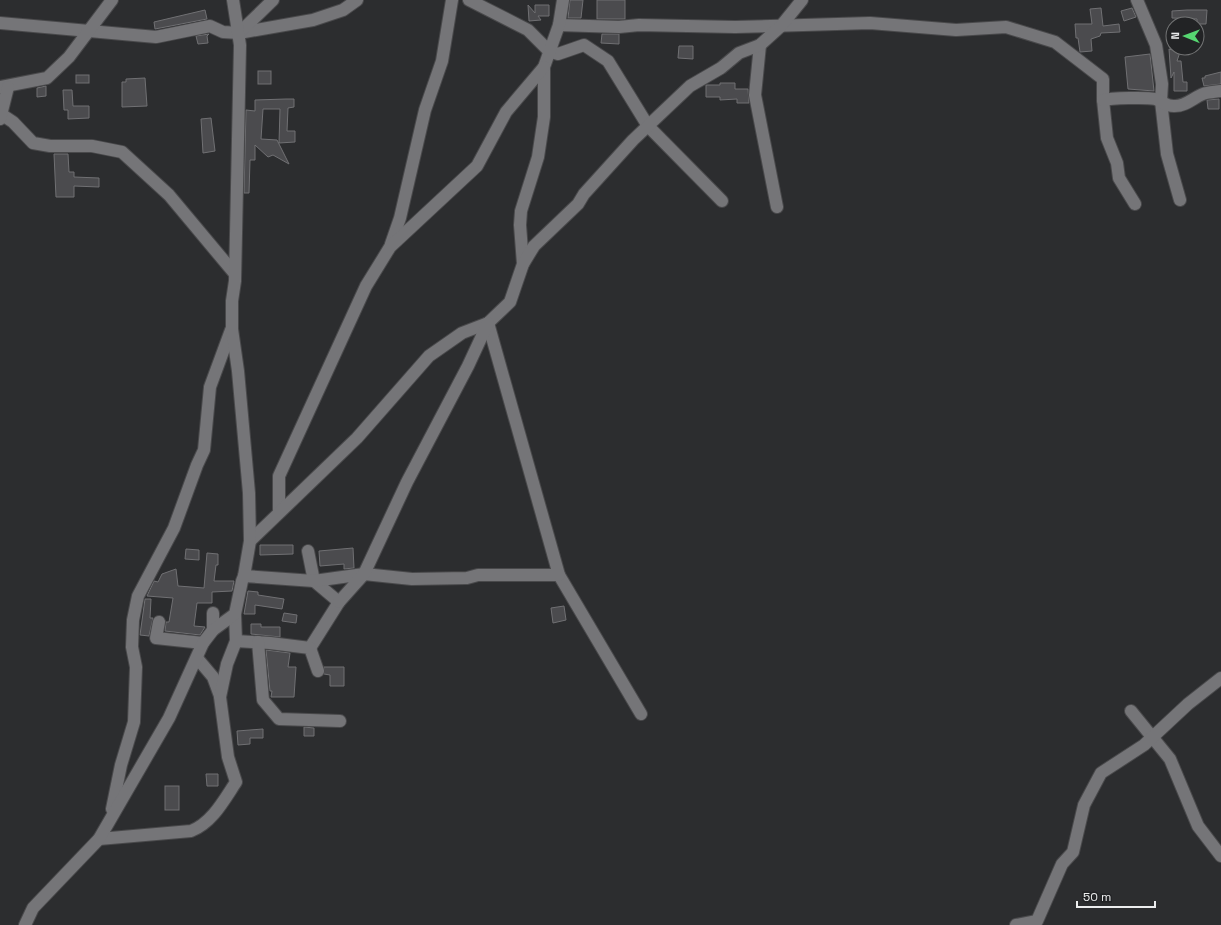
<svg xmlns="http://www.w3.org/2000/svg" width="1221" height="925" font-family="'Space Grotesk',sans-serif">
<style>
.building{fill:#4b4b4e;stroke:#707073}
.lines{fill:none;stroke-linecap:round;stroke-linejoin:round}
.street-casing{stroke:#49494b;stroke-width:14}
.street{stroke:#757578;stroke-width:12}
</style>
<rect width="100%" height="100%" fill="#2c2d2f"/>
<g class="building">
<path d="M570,0H583L581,18H568Z"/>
<rect x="597" y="0" width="28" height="19"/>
<path d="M528,5L535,13V5H549V16H538L541,20L529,21Z"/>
<path d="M1101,8L1103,26L1119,24L1120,32L1101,33L1100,36L1091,39L1092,51L1080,52L1078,38H1076L1075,24H1092L1090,9Z"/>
<path d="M1132,8L1136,17L1124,21L1121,11Z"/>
<path d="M205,10L207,19L155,29L154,22Z"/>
<path d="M1187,10H1207L1206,24H1197V19L1172,18V11Z"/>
<path d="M209,34L207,36L208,43L198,44L196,36Z"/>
<path d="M602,34H619V44L601,43Z"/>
<path d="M679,46H693V59L678,58Z"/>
<path d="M1169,49L1180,52L1177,61H1181L1183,82H1187V91H1174V72L1171,78Z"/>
<path d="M1150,54L1154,91L1128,89L1125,57Z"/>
<rect x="258" y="71" width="13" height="13"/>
<path d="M1221,72V84L1204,86L1202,78H1205V76Z"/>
<rect x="76" y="75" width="13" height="8"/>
<path d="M145,78L147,106L122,107V82H126V79Z"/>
<path d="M720,83H735V89H748L749,103H737V99L720,100V97H706V85H720Z"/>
<path d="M46,86V96L37,97V88Z"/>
<path d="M63,90H72L73,106H89V118L68,119V110H64Z"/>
<path d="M286,99H294V107L288,108L287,131H295V142L279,143L280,109H263L261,139L277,140L289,164L273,155L268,157L255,145V160H250L249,193H244L246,110L255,111V100Z"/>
<path d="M1219,99V109H1208L1207,100Z"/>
<path d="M211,118L215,151L203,153L201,119Z"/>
<path d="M54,154H68L69,172H74V177L99,178V187L74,186V197H56Z"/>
<path d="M260,545H293V554L260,555Z"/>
<path d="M353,548L354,568L344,569V564L320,566L319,551Z"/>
<path d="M186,549L199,550V560L185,559Z"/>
<path d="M207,553L218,554V565H216L214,581H234L232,591L212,592V603H197L194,626L205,627L200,635L165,631L166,622H169L173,598L147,596L154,581L158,582L162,574L176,569L178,586L204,588Z"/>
<path d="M248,591L258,592V595L284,599L282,609L255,605V614H244Z"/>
<path d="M145,599H151L150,618H153L149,636L140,635Z"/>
<path d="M564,606L566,620L553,623L551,608Z"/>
<path d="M284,613L297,615L296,623L282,621Z"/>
<path d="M251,624H261V627H280V637L251,634Z"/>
<path d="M266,650L290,653L288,667H296L294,697H271L272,691H270Z"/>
<path d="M324,667H344V686H330V675L324,674Z"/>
<path d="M304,727L314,728V736H304Z"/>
<path d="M263,729V738H250V744L238,745L237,731Z"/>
<path d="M206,774H218V786H207Z"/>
<rect x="165" y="786" width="14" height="24"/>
</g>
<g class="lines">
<g class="street-casing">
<g id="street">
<path d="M469,0L528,30L549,51L558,54L584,45L608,61L648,126L722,201"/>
<path d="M1137,0L1156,45L1162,84L1161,101L1167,154L1180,200"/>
<path d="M0,23L156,37L210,26L223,32L239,33L313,20L343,10L357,0"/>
<path d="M559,25L619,27L639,25L735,27L870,23L956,30L1006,27L1055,42L1103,79V100L1107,138L1117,163L1119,178L1135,204"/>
<path d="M239,33L273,0"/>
<path d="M760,45L755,95L777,207"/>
<path d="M0,87L47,78L69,57L112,0"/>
<path d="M1103,100C1111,98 1147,97 1155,99C1163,101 1166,107 1175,106C1186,106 1193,98 1203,94C1208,92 1215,92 1221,91"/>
<path d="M1,114L13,122L33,143L50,146H92L122,152L169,195L235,274"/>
<path d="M0,119L8,87"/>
<path d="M391,244L400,218L425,110L442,61L452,0"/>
<path d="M523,264L520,225L521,211L538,157L544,117V67L559,25L563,0"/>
<path d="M488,323L559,575L641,714"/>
<path d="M279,511V476L366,286L390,247L477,166L506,112L544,67"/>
<path d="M250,541L357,438L429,356L462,333L488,323L510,302L523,264L534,246L578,204L584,194L633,140L690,86L721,68L739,53L760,45L781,26L802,0"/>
<path d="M308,551L314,581L339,602L310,648"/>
<path d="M244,576L314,581L364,574L412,579L467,578L478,575H559"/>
<path d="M339,602L364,574L407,482L468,366L488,323"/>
<path d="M213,613V630"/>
<path d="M159,622L156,638L203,643"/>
<path d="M236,641L270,643L310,648L318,671"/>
<path d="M258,642L263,700L279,719L340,721"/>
<path d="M197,658L213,677L220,696"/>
<path d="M1131,711L1170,759L1198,826L1221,856"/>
<path d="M112,809L121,765L134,722L136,667L132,647L133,620L138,596L174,528L197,465L204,450L210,387L231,330"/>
<path d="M99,839L191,831C212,823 224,800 236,782L228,757L220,697L227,664L236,641L235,614"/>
<path d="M25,925L33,908L99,839L169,718L203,643L213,630L235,614L242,581L244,576L250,541L249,493L238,371L232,329V301L235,281L240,45L233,0"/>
<path d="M1016,925L1037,921L1062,864L1073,852L1084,805L1101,773L1144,745L1188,704L1221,678"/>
</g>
</g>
<use href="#street" class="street"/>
</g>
<g transform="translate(1185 36) rotate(271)"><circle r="19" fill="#222325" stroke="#737475"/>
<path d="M0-3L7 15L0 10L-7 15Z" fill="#56d671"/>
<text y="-6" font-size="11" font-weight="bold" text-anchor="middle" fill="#ecedee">N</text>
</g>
<path d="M1077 901v6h78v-6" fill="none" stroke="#ecedee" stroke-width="2"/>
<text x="1083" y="901" font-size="12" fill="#ecedee" stroke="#222325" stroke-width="3" paint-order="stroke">50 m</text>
</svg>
